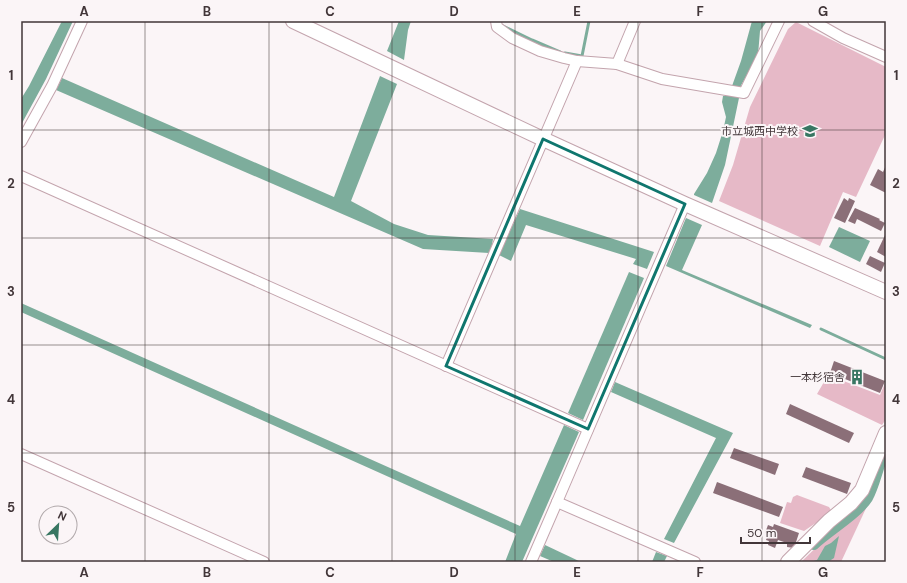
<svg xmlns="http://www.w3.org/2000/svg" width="907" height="583" font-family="'DM Sans','Noto Sans JP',sans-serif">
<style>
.green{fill:#e6b9c7}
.water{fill:#7dad9c}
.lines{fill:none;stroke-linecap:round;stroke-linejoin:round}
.stream{stroke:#7dad9c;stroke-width:3}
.canal{stroke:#7dad9c;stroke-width:10}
.building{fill:#8b6f78}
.street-casing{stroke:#c3a4ad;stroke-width:12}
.secondary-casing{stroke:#c3a4ad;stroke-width:16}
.street{stroke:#fff;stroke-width:10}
.secondary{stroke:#fff;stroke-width:14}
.marked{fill:none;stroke:#0f766e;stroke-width:3;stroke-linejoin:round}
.grid{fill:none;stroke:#423639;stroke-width:1;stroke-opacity:0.55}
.labels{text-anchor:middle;stroke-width:4;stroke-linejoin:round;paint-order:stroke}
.poi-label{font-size:11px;fill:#423639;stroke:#fbf5f7;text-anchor:end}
.neatline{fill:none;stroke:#423639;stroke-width:1.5}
.grid-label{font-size:13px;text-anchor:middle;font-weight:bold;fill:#423639}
</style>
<rect width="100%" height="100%" fill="#fbf5f7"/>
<g class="green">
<path d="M796,22L886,67V133L856,197L843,192L820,246L719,201L733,165L750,107L788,29Z"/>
<path d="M828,375L880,395L886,381V419L882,425L817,394Z"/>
<path d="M797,495L829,507L832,512L804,531L780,523L787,502L791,503L793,497Z"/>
<path d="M868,504L841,562H801L827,537Z"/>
</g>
<g class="water">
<path d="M62,21H73L46,79L21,125V99L29,86Z"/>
<path d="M399,21H411L408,30L404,60L387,51Z"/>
<path d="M752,21H767L760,31L758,55L739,89L736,96L739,98L725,165L712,203L694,195V194L707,173L716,153L723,131L726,117L722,102L723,96L730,95L732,88V86L741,61Z"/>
<path d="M380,76L397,84L351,201L394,224L428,235L493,239L492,245L489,253L423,249L56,90L62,78L334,197Z"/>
<path d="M520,209L654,252L647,269L633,264L636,259L526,225L511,261L499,255Z"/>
<path d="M686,218L702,225L682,270L812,325L810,328L666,266Z"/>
<path d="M839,227L870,241L860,262L829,247Z"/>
<path d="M629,272L644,278L583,420L568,413Z"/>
<path d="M21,303L520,526L564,425L579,432L522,562H505L516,534L21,312Z"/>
<path d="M615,382L733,433L674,543L664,539L716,438L611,392Z"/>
<path d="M839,536L834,558L828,562H810L817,560L825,546L831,543Z"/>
<path d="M545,545L581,562H554L540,556Z"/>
<path d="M656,552L667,556L664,562H652Z"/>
</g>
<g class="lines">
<g class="stream">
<path d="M503,26L532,40L560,52"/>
<path d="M565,53L582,56L589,21"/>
<path d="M821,329L886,359"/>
</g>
<path class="canal" d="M814,545C830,530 857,515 868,498C876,483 878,466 886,451"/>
</g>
<g class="building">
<path d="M886,165V193L870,185L878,169L883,172Z"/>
<path d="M844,198L848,201L849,198L855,201L845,223L834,218Z"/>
<path d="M855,208L880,219L879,220L885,223L881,231L857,219L855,224L848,221Z"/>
<path d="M886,233V257L877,252Z"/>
<path d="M870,256L885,263L881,272L866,264Z"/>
<path d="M834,361L885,381L880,393L830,373Z"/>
<path d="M790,404L854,433L849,443L786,414Z"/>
<path d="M734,448L779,464L775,475L730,458Z"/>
<path d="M806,467L851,483L847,494L802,477Z"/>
<path d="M717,482L783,507L779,517L713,493Z"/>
<path d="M774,524L799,533L794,548L787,547V543L778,540L775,548L768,545L769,541L766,540L768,534L765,533L768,525L773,527Z"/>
</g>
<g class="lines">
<g class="street-casing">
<g id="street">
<path d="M496,21L497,27L512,38L540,51L564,58L577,61L617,64L662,79L744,93L779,21"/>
<path d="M813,21L843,38L886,57"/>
<path d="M617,64L635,21"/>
<path d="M21,142L52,86L82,21"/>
<path d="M21,176L588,429"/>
<path d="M685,204L557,502L695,562"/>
<path d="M446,366L577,61"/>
<path d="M21,454L264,562"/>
<path d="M531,562L557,502"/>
</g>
</g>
<g class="secondary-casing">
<g id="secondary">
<path d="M293,21L543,139L685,204L886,292"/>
<path d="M788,562L829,521L851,503L862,490L886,433"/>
</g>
</g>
<use href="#street" class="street"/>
<use href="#secondary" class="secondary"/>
</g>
<path class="marked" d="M543,139L685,204L588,429L446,366Z"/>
<path class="grid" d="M145,21V562M269,21V562M392,21V562M515,21V562M638,21V562M762,21V562M21,130H886M21,238H886M21,345H886M21,453H886"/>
<defs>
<g id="school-bare" transform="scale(1.2)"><path d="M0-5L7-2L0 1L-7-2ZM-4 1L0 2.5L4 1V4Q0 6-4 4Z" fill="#387662" stroke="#fbf5f7" stroke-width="2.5" paint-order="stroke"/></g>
<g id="building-bare" transform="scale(1.2)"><path d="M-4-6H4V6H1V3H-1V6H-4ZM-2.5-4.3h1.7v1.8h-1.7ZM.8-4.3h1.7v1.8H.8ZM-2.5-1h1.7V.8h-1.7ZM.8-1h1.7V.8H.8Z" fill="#387662" stroke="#fbf5f7" stroke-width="2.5" paint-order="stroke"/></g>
</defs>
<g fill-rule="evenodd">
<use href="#school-bare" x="810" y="131"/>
<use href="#building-bare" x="857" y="377"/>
</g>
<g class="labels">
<g class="poi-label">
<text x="798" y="135">市立城西中学校</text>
<text x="845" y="381">一本杉宿舎</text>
</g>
</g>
<rect width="907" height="583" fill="none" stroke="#fbf5f7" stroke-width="44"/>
<g transform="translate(58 525) rotate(25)"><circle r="19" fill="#fbf5f7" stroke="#b1a9ab"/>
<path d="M0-3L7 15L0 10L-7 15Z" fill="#387662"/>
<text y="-6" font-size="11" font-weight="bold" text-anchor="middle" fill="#423639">N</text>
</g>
<path d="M741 537v6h69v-6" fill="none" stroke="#423639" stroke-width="2"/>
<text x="747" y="537" font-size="12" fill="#423639" stroke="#fbf5f7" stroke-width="3" paint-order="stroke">50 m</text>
<rect x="22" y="22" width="863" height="539" class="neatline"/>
<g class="grid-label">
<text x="84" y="16">A</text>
<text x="207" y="16">B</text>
<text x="330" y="16">C</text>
<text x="454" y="16">D</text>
<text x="577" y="16">E</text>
<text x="700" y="16">F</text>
<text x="823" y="16">G</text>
<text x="11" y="80">1</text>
<text x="896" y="80">1</text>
<text x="11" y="188">2</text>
<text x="896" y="188">2</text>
<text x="11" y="296">3</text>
<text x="896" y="296">3</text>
<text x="11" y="404">4</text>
<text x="896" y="404">4</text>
<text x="11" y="512">5</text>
<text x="896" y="512">5</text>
<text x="84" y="577">A</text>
<text x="207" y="577">B</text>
<text x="330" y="577">C</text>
<text x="454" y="577">D</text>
<text x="577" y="577">E</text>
<text x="700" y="577">F</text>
<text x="823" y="577">G</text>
</g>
</svg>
